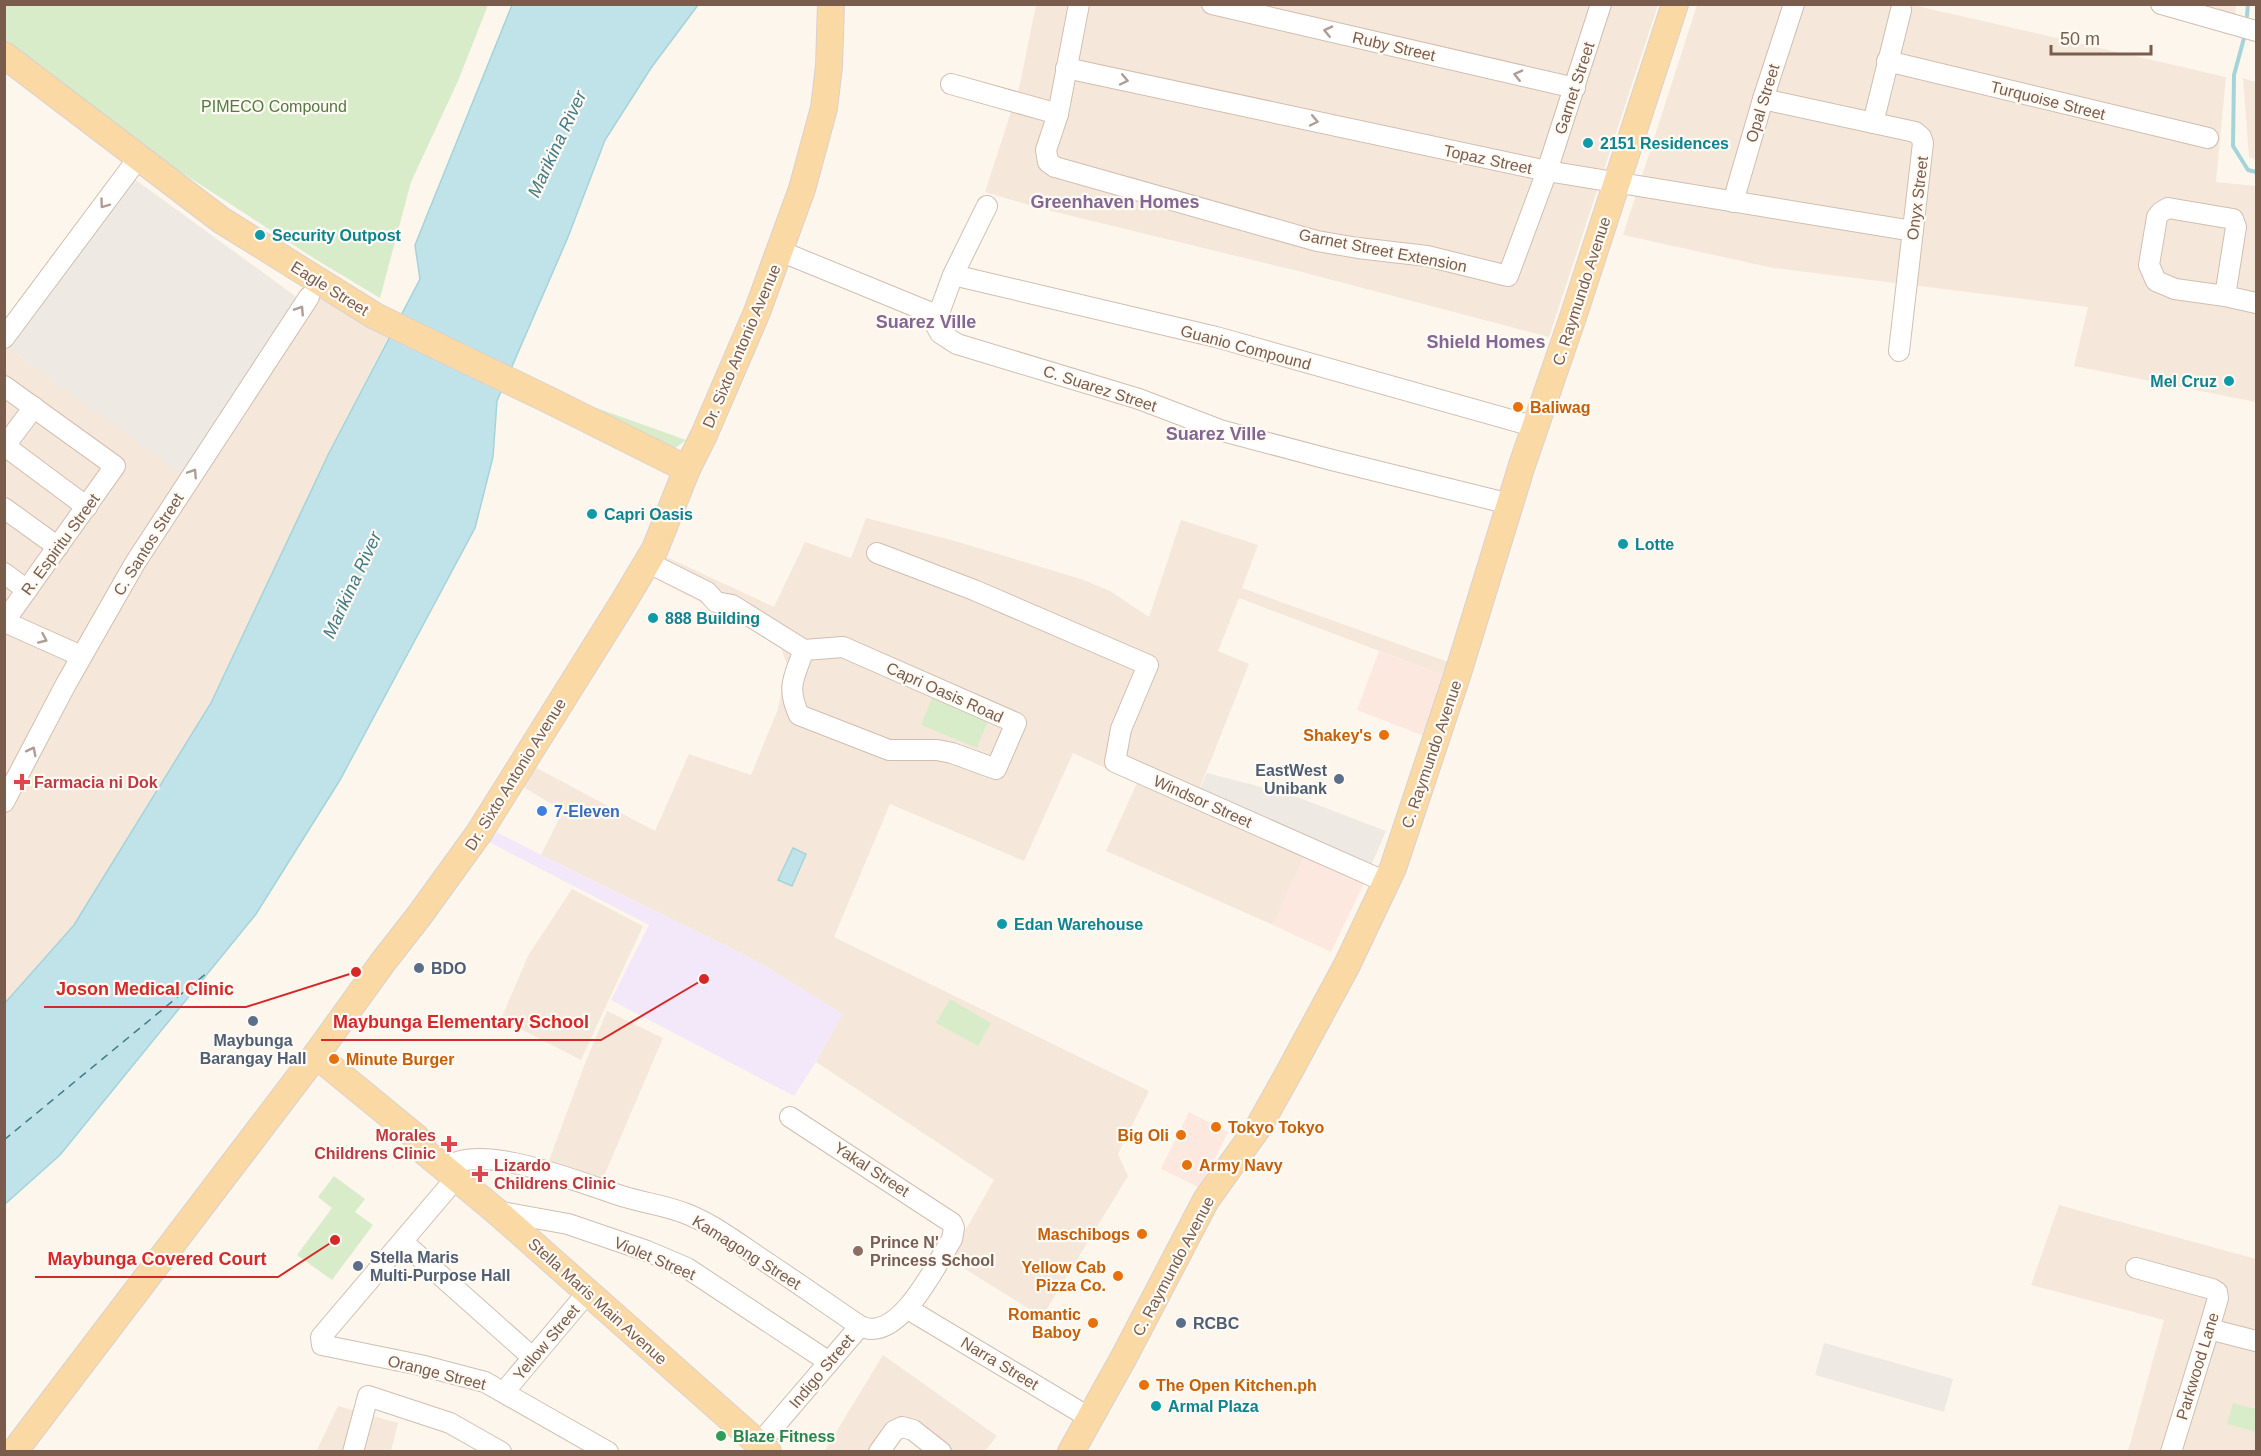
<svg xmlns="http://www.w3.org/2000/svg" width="2261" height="1456" font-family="Helvetica,sans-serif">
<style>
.residential{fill:#f5e8da}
.commercial{fill:#fde8e0}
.industrial{fill:#efe9e4}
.education{fill:#f3e8fa}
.green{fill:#d8ecc9}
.water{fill:#bfe3e8;stroke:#a5d3da;stroke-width:1.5}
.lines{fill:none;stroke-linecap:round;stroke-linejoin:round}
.stream{stroke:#a5d3da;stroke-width:4}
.ferry{stroke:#437c86;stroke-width:1.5;stroke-dasharray:8 6;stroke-linecap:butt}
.minor-casing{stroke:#d1beb0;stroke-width:22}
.major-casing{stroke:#dad1cd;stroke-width:28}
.minor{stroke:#fff;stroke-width:20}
.major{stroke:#fbd9a5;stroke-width:26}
.oneway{stroke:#af9d94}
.culture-dot{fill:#0f9aa8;stroke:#fffaf3;stroke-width:2}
.food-dot{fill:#e8710a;stroke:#fffaf3;stroke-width:2}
.service-dot{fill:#5c6f8a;stroke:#fffaf3;stroke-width:2}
.health-dot{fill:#e0444e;stroke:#fffaf3;stroke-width:2}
.shop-dot{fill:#3f7fe0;stroke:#fffaf3;stroke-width:2}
.education-dot{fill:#8d6e63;stroke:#fffaf3;stroke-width:2}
.leisure-dot{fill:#2e9e5b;stroke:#fffaf3;stroke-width:2}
.labels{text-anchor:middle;stroke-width:4.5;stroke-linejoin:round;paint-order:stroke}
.street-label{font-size:16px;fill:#7a5c4d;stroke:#fffaf3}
.park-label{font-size:16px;fill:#537a41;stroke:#fffaf3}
.culture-label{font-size:16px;font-weight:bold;fill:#0d838f;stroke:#fffaf3;text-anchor:start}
.food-label{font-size:16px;font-weight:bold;fill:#c56008;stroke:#fffaf3;text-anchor:start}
.service-label{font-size:16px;font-weight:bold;fill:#4e5e75;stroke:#fffaf3;text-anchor:start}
.health-label{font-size:16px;font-weight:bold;fill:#be3a42;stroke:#fffaf3;text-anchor:start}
.shop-label{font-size:16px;font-weight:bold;fill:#366cbe;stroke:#fffaf3;text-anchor:start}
.education-label{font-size:16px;font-weight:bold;fill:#785e54;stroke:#fffaf3;text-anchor:start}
.leisure-label{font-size:16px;font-weight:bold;fill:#27864d;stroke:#fffaf3;text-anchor:start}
.water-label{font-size:18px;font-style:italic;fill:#437c86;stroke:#fffaf3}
.neighbourhood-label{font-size:18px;font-weight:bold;fill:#846695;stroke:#fffaf3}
.leader{fill:none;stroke:#d62828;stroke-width:2}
.callout-dot{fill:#d62828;stroke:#fffaf3;stroke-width:2}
.callout-label{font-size:18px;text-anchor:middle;font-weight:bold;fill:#d62828;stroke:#fffaf3;stroke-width:4.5;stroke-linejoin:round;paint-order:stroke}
</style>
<rect width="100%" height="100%" fill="#fdf6ec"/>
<g class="residential">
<path d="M1036,5H1658L1549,337L1302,272L1039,208L985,192L1020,84Z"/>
<path d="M1697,5H1913L2226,77L2216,182L2256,186V402L2074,366L2088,307L1773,268L1623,235Z"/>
<path d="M2196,5H2236L2235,15Z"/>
<path d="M2243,78L2256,82V160L2249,157Z"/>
<path d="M304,289L388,337L328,455L211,703L74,925L5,1003V348L6,346L183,475Z"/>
<path d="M866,518L955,541L1081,579L1110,591L1149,617L1181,520L1258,545L1242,588L1451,663L1446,676L1239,598L1218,651L1249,664L1199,790L1311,841L1273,925L1106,851L1137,783L1073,753L1024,861L890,804L834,937L1149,1091L1118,1154L1128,1176L1042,1317L949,1259L994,1180L816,1062L842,1014L753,959L541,855L563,811L517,783L531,765L655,831L689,754L751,775L778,709L787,664L781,648L763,635L648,575L658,553L774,607L805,542L851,558Z"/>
<path d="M572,889L643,926L581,1060L501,1019L529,954Z"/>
<path d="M607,1011L663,1038L601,1183L548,1163L586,1061Z"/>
<path d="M2059,1205L2256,1259V1451H2128L2164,1320L2031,1285Z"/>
<path d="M883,1355L997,1436L985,1451H928L902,1433L886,1451L824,1452Z"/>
<path d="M338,1406L398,1423L391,1451L316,1452Z"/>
</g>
<g class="commercial">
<path d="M1379,651L1444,675L1424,736L1357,710Z"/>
<path d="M1306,851L1366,879L1331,952L1273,925Z"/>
<path d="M1189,1112L1228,1132L1200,1188L1161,1169Z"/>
</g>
<g class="industrial">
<path d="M133,178L298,298L183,476L6,346Z"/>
<path d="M1207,773L1289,794L1386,831L1370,868L1199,791Z"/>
<path d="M1824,1343L1953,1379L1944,1412L1815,1375Z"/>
</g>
<path class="education" d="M491,829L541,855L753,959L843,1014L816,1062L794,1096L611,1000L649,925L485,840Z"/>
<g class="green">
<path d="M4,5H488L458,81L411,182L380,298L315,259L144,148L5,43Z"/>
<path d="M591,406L686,440L670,452Z"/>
<path d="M934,693L990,716L977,748L921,725Z"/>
<path d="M950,999L991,1023L978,1046L936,1023Z"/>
<path d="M334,1176L365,1199L355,1212L373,1225L332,1280L297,1255L332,1208L318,1197Z"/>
<path d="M2233,1403L2256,1409V1432L2227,1424Z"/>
</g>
<g class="water">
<path d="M512,5H698L651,68L605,140L568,237L497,401L493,457L475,528L340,780L256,914L60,1155L5,1204V1003L74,925L211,703L328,455L420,279L415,245Z"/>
<path d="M793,848L806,854L792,886L778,880Z"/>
</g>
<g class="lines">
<g class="stream">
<path d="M2247,16L2248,4"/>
<path d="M2244,38L2234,75L2233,146L2248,170L2256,172"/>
</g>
<path class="ferry" d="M4,1140L208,972"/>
<g class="minor-casing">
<g id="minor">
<path d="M1212,4L1575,88"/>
<path d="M2161,4L2256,31"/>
<path d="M1887,61L2208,138"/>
<path d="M1066,68L1547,171L1913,231"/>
<path d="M951,84L1058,114L1079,4"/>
<path d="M1763,99L1915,132L1921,137L1923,143L1899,351"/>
<path d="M1058,114L1046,150L1048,162L1055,167L1317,241L1358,248L1427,256L1508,276L1547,171L1601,4"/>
<path d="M1873,123L1901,10"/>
<path d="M1733,202L1763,99L1794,4"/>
<path d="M780,251L929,312L940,333L957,344L1139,399L1223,431L1332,460L1510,504"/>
<path d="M953,275L1216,337L1536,427"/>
<path d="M2225,296L2175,289L2156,281L2149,265L2157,217L2161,212L2168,208L2233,219L2236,227L2225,296L2256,303"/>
<path d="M935,324L953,275L987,206"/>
<path d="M4,338L139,157"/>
<path d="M4,386L115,466L4,622"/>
<path d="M5,446L87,507"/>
<path d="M4,447L34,407"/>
<path d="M4,508L58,547"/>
<path d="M877,553L974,590L1148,665L1121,729L1115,762L1386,882"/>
<path d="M647,562L707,592L716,602L732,605L804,650L843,647L1016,723L996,769L952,753L937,750H889L799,715C786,687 794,677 804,650"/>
<path d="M4,573L27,590"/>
<path d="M5,622L81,656"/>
<path d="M4,802L66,684L135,563L309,297"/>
<path d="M445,1169C478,1139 585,1185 625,1197C645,1203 667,1206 687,1214C712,1224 735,1241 757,1256C792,1279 826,1303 860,1326C898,1345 936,1265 952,1239L954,1228L952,1223L790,1117"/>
<path d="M456,1178L321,1337L322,1345L420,1365L485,1382L608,1452"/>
<path d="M496,1211L568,1224L647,1251L687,1268L829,1362"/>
<path d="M403,1242L532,1357"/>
<path d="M2136,1268L2212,1289L2217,1292L2218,1298L2209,1329L2171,1452"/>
<path d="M908,1309L1090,1418"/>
<path d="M2209,1329L2256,1341"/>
<path d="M504,1392L587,1293"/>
<path d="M759,1444L860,1326"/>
<path d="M353,1452L368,1396L450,1423L501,1452"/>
<path d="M879,1452L894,1431L902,1427L913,1430L941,1452"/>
</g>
</g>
<g class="major-casing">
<g id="major">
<path d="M4,55L221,220L375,316L553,402L687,469"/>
<path d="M316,1055L416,1137L426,1153L496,1211L768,1452"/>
<path d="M14,1452L316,1055L383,962L419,916L479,833L624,601L655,549L687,469L704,435L757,312L802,189L824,108L829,66L831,4"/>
<path d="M1071,1452L1124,1357L1206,1200L1259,1126L1287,1076L1347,965L1393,868L1458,673L1522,465L1573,317L1675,4"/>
</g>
</g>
<use href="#minor" class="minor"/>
<use href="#major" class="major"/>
</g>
<defs><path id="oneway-chevron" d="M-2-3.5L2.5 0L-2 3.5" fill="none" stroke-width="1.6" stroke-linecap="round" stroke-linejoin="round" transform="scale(1.5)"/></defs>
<g class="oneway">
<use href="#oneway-chevron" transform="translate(1328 31) rotate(-167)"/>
<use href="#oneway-chevron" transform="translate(1518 75) rotate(-167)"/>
<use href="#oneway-chevron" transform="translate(1124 80) rotate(12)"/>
<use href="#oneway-chevron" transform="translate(1314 121) rotate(12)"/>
<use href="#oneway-chevron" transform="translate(104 204) rotate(126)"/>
<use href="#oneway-chevron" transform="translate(300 310) rotate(-57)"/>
<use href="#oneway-chevron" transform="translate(193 473) rotate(-57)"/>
<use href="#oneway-chevron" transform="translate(43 639) rotate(24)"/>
<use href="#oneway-chevron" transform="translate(32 751) rotate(-63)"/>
</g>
<g class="culture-dot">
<circle cx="1588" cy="143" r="6"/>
<circle cx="260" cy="235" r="6"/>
<circle cx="2229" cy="381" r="6"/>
<circle cx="592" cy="514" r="6"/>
<circle cx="1623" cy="544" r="6"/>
<circle cx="653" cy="618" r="6"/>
<circle cx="1002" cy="924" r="6"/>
<circle cx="1156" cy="1406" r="6"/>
</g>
<g class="food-dot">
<circle cx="1518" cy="407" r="6"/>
<circle cx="1384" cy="735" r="6"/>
<circle cx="334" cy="1059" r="6"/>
<circle cx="1216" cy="1127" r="6"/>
<circle cx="1181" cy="1135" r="6"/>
<circle cx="1187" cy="1165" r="6"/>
<circle cx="1142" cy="1234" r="6"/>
<circle cx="1118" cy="1276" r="6"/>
<circle cx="1093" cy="1323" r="6"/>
<circle cx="1144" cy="1385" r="6"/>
</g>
<g class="service-dot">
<circle cx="1339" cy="779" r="6"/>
<circle cx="419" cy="968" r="6"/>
<circle cx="253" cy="1021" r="6"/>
<circle cx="358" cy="1266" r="6"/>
<circle cx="1181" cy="1323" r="6"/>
</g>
<g class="health-dot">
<path d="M19 773h6v6h6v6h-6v6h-6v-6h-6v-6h6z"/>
<path d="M446 1135h6v6h6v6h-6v6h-6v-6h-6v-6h6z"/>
<path d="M477 1165h6v6h6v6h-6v6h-6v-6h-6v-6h6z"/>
</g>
<circle class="shop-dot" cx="542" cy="811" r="6"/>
<circle class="education-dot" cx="858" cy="1251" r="6"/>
<circle class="leisure-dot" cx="721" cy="1436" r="6"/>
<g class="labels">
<g class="street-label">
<text transform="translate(1394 46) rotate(13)" y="6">Ruby Street</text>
<text transform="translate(1574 88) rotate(-72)" y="6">Garnet Street</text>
<text transform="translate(2048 100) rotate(14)" y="6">Turquoise Street</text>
<text transform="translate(1762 103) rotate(-73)" y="6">Opal Street</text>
<text transform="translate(1488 159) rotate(12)" y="6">Topaz Street</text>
<text transform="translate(1917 198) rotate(-83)" y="6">Onyx Street</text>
<text transform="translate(1383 250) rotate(11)" y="6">Garnet Street Extension</text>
<text transform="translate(330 288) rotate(32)" y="6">Eagle Street</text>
<text transform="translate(1581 291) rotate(-72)" y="6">C. Raymundo Avenue</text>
<text transform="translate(741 346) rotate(-67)" y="6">Dr. Sixto Antonio Avenue</text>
<text transform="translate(1246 347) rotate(15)" y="6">Guanio Compound</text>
<text transform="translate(1100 388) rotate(18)" y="6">C. Suarez Street</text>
<text transform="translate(60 544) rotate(-54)" y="6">R. Espiritu Street</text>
<text transform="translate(148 544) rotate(-58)" y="6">C. Santos Street</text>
<text transform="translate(945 692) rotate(24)" y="6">Capri Oasis Road</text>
<text transform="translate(1431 754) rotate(-71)" y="6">C. Raymundo Avenue</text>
<text transform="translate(515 774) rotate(-58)" y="6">Dr. Sixto Antonio Avenue</text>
<text transform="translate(1203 801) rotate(24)" y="6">Windsor Street</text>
<text transform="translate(872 1169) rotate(33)" y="6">Yakal Street</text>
<text transform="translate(747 1252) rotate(32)" y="6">Kamagong Street</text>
<text transform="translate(655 1258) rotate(23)" y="6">Violet Street</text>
<text transform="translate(1173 1266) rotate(-62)" y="6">C. Raymundo Avenue</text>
<text transform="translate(598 1301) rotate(42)" y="6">Stella Maris Main Avenue</text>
<text transform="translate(546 1342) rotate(-50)" y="6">Yellow Street</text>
<text transform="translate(1000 1363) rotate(31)" y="6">Narra Street</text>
<text transform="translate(2197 1366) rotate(-73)" y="6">Parkwood Lane</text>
<text transform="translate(821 1371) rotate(-50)" y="6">Indigo Street</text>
<text transform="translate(437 1372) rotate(14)" y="6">Orange Street</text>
</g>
<g class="park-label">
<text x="274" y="112">PIMECO Compound</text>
</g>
<g class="culture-label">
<text x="1600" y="149">2151 Residences</text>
<text x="272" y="241">Security Outpost</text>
<text x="2217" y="387" text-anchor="end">Mel Cruz</text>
<text x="604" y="520">Capri Oasis</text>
<text x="1635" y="550">Lotte</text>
<text x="665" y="624">888 Building</text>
<text x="1014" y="930">Edan Warehouse</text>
<text x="1168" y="1412">Armal Plaza</text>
</g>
<g class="food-label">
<text x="1530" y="413">Baliwag</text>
<text x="1372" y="741" text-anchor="end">Shakey's</text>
<text x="346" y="1065">Minute Burger</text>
<text x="1228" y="1133">Tokyo Tokyo</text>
<text x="1169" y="1141" text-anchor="end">Big Oli</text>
<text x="1199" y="1171">Army Navy</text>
<text x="1130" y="1240" text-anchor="end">Maschibogs</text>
<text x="1106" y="1273" text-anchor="end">Yellow Cab<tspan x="1106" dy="18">Pizza Co.</tspan></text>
<text x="1081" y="1320" text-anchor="end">Romantic<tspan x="1081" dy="18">Baboy</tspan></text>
<text x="1156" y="1391">The Open Kitchen.ph</text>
</g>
<g class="service-label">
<text x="1327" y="776" text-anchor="end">EastWest<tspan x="1327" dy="18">Unibank</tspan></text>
<text x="431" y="974">BDO</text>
<text x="253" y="1046" text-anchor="middle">Maybunga<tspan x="253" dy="18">Barangay Hall</tspan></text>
<text x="370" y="1263">Stella Maris<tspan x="370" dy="18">Multi-Purpose Hall</tspan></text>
<text x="1193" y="1329">RCBC</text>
</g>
<g class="health-label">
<text x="34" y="788">Farmacia ni Dok</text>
<text x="436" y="1141" text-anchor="end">Morales<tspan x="436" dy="18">Childrens Clinic</tspan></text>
<text x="494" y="1171">Lizardo<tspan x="494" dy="18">Childrens Clinic</tspan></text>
</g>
<g class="shop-label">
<text x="554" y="817">7-Eleven</text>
</g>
<g class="education-label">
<text x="870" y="1248">Prince N'<tspan x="870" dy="18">Princess School</tspan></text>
</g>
<g class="leisure-label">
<text x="733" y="1442">Blaze Fitness</text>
</g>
<g class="water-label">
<text transform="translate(557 144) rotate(-65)" y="6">Marikina River</text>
<text transform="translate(352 585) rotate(-65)" y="6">Marikina River</text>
</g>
<g class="neighbourhood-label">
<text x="1115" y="208">Greenhaven Homes</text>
<text x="926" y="328">Suarez Ville</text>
<text x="1486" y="348">Shield Homes</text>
<text x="1216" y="440">Suarez Ville</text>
</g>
</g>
<path class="leader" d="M356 972L246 1007H44M704 979L601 1040H321M335 1240L278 1277H35"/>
<g class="callout-dot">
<circle cx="356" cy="972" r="6"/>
<circle cx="704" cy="979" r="6"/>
<circle cx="335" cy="1240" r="6"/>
</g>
<g class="callout-label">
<text x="145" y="995">Joson Medical Clinic</text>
<text x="461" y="1028">Maybunga Elementary School</text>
<text x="157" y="1265">Maybunga Covered Court</text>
</g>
<rect width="2261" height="1456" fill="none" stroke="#7a5c4d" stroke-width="12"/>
<path d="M2051 45v9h100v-9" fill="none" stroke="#7a5c4d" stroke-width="3"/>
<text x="2060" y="45" font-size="18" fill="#7a5c4d" stroke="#fffaf3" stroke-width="4.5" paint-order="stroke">50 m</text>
</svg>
